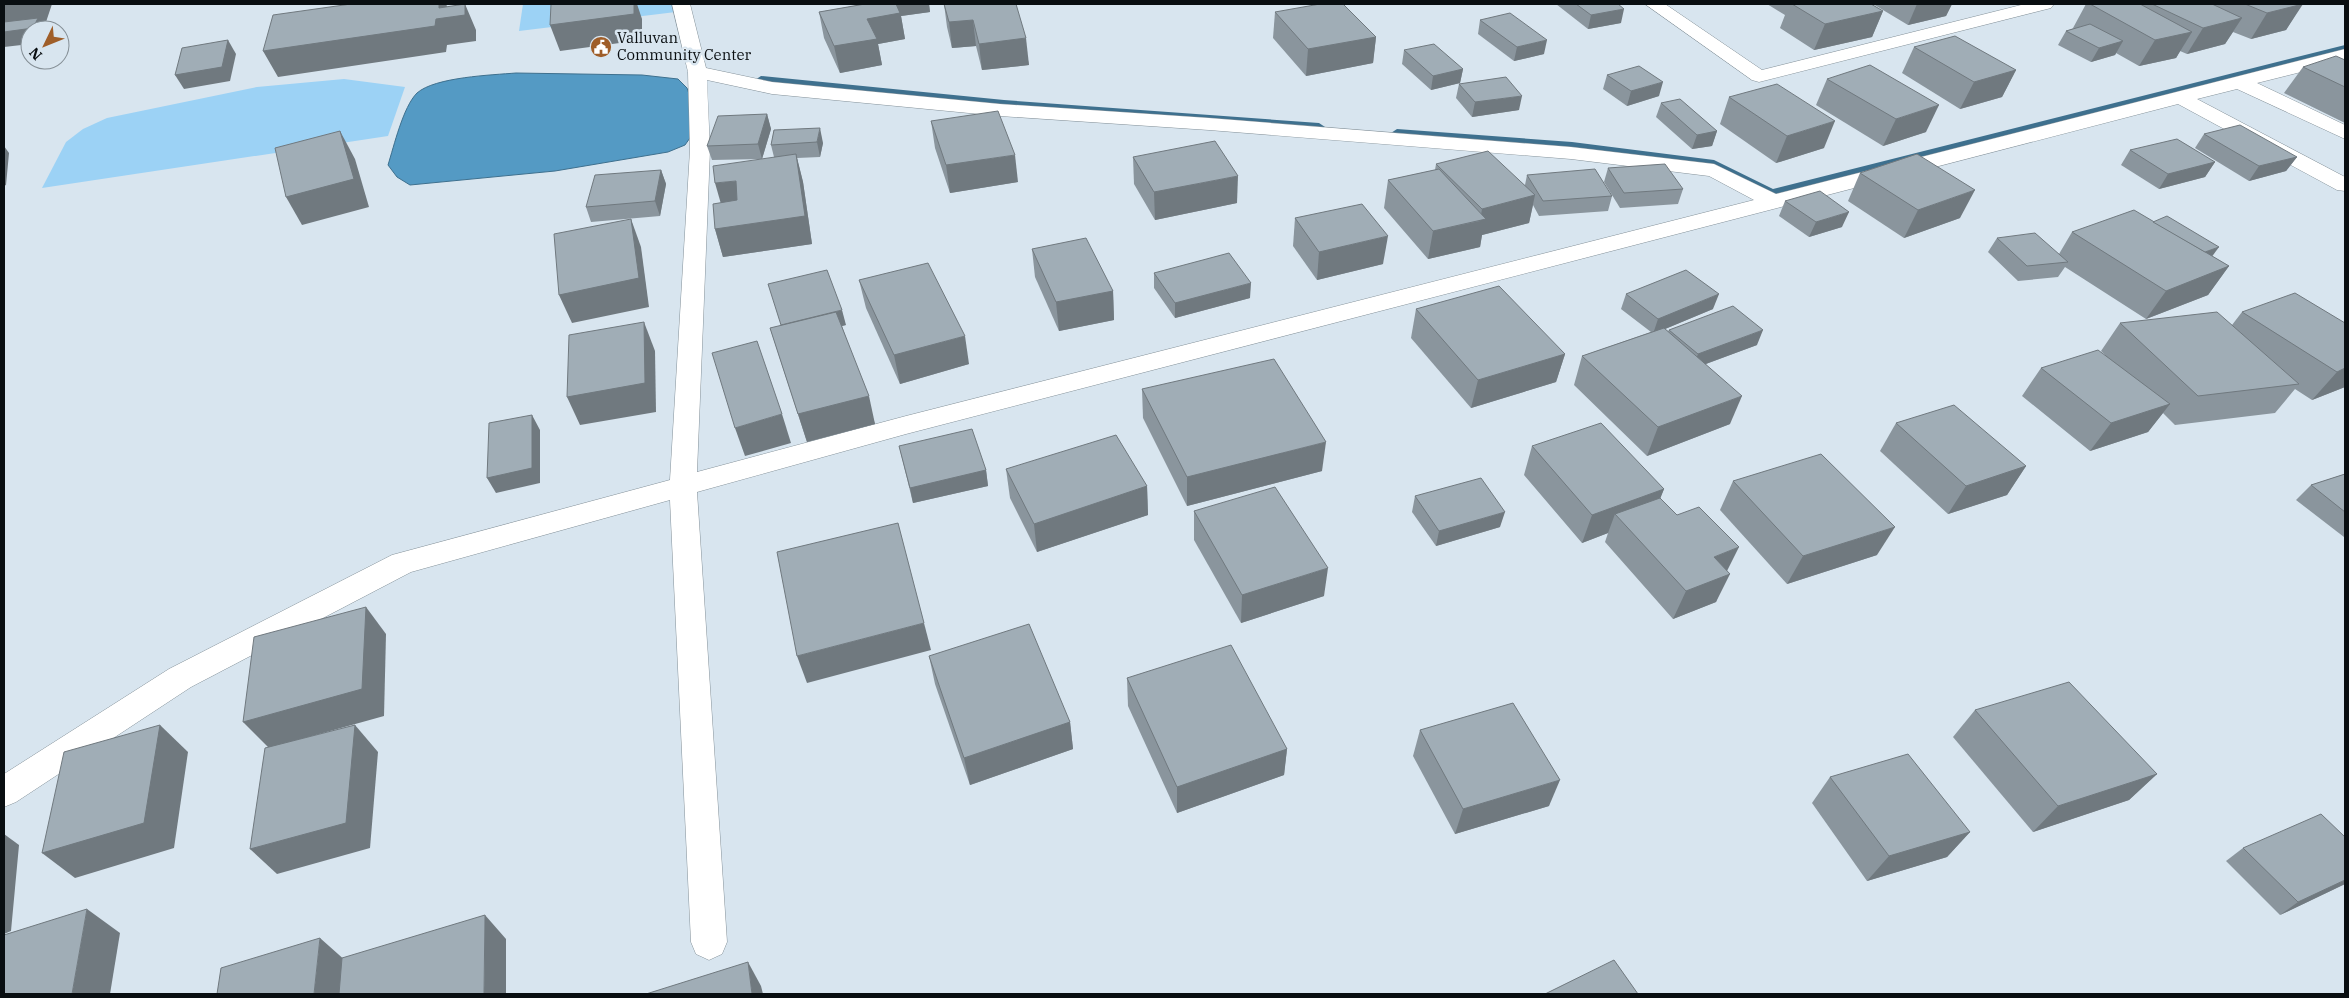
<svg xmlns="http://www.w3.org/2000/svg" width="2349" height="998" font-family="'IBM Plex Serif',serif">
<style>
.green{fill:#9cd2f5}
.water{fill:#549ac4;stroke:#3e708e}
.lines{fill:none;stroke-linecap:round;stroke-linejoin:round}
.stream{fill:#3e708e;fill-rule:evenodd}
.street-casing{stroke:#849199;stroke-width:1}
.street{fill:#fff;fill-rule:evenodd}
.wall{fill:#8a959d}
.shaded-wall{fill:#70797f}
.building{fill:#a0adb6;stroke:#70797f}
.labels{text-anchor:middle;stroke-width:5;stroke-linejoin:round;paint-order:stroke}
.far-poi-label{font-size:15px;fill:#090e11;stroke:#d8e5ef;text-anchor:start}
</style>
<rect width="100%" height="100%" fill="#d8e5ef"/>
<g class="green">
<path d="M523,4H681L684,11L519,31Z"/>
<path d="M344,79L405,87L388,136L42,188L66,142L83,129L107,118L257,87Z"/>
</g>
<path class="water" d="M516,73L642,75L678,79L687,88L694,108L692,135L685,145L668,152L555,171L410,185L397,177L388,165C394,146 403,107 417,93C435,77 492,75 516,73Z"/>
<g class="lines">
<g class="stream">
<path d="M2345,45V52L1771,198L1711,168L1572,150L1397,137L1391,133L1397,129L1572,142L1714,160L1773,189Z"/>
<path d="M761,76L1004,100L1319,123L1325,127L1319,131L1004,108L757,83L755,80Z"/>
</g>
<g class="street-casing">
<g id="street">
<path d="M672,4H690L706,68L772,82L1000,104L1209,118L1571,147L1714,164L1776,194L2345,49V61L2257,83L2345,125V139L2237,89L2197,99L2345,177V191L2337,190L2178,104L906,434L697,492L727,942L722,954L709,960L696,954L691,942L670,500L411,572L191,687L16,802L4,807V774L169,669L392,555L670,480L690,150L688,72ZM707,80L772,94L1000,116L1209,130L1571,159L1709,176L1754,200L906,416L697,472L710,150Z"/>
<path d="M1645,4H1665L1762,70L2025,4H2054L2051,8L1759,82L1752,80Z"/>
</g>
</g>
<use href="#street" class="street"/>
</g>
<g class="wall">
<path d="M865,4H929L930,12L901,16L905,39L878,44L882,65L840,73L824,38L819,12Z"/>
<path d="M944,4H1016L1029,65L982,70L976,46L952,48L947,27Z"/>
<path d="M1556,4H1618L1621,23L1588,29Z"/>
<path d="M1767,4H1871L1883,11L1872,37L1814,50L1780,28L1785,15Z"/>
<path d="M1873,4H1952L1946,16L1908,25Z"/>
<path d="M2086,4H2302L2286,30L2251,39L2233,32L2225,44L2187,54L2180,51L2176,58L2139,66L2116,53L2115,55L2091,62L2058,45L2066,31L2074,28H2073Z"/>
<path d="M1275,12L1376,37L1373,63L1306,76L1273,38Z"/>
<path d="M1480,20L1544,54L1514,61L1478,34Z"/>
<path d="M1914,47L2016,70L2002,97L1960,109L1902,73Z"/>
<path d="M1404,50L1463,69L1460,83L1431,90L1402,64Z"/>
<path d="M2345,60V123L2284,93L2303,67Z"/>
<path d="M1607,75L1659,96L1627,106L1603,89Z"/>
<path d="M1827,79L1926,132L1883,146L1816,105Z"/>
<path d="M1459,84L1519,110L1472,117L1456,98Z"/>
<path d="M1729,97L1824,148L1776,163L1720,124Z"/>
<path d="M1661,103L1717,131L1712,146L1692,149L1656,117Z"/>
<path d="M767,114L771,129L762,159L712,160L707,146Z"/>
<path d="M931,121L1018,182L950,193L935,148Z"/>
<path d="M774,130L823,143L820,157L797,158L803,182L812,244L723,257L715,229L774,157L771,145Z"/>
<path d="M2204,134L2297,157L2286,171L2249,181L2195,148Z"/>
<path d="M2130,150L2215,162L2205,177L2159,189L2121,165Z"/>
<path d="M1133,157L1237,203L1155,220L1134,184Z"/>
<path d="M1436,164L1525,185L1527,175L1612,196L1608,211L1539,216L1533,205L1529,223L1482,235L1480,247L1428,259L1384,208L1388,180L1435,170Z"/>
<path d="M1608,168L1683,189L1678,204L1620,208L1604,182Z"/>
<path d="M661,170L666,184L660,216L591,222L586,207Z"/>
<path d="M1860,173L1960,218L1904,238L1848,201Z"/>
<path d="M1785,201L1842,227L1809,237L1779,216Z"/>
<path d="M1295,218L1383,264L1317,280L1293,246Z"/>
<path d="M2072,232L2212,256L2229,266L2208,295L2146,319L2065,267L2058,277L2018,281L1988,252L1997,238L2059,254Z"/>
<path d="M1032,249L1113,291L1114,320L1059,331L1035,277Z"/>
<path d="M1154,273L1250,298L1175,318L1154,288Z"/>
<path d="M859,280L969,364L900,384L866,308Z"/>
<path d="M1626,294L1713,309L1665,329L1668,331L1669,330L1757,345L1706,364L1730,424L1647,456L1574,385L1582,356L1651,332L1621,309Z"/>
<path d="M1416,309L1565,354L1556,382L1471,408L1411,338Z"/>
<path d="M2242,312L2345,323V387L2312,400L2295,389L2275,413L2175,425L2163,413L2148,432L2090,451L2022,396L2041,368L2105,355L2101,351L2120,323L2232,325Z"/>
<path d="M846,325L842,326L875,424L807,442L779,356L770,328Z"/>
<path d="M1142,389L1322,471L1187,506L1143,418Z"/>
<path d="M1896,423L2026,466L2007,495L1948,514L1880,451Z"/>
<path d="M899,446L986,470L988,486L913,503Z"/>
<path d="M1532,446L1664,489L1660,498L1727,571L1716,602L1673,619L1605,542L1608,533L1582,543L1524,475Z"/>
<path d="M1006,469L1147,486L1148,515L1037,552L1010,498Z"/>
<path d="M2345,474V537H2344L2296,500L2311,485Z"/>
<path d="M1733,481L1877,555L1787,584L1720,510Z"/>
<path d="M1415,496L1500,527L1436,546L1412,512Z"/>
<path d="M1194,511L1324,596L1241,623L1194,540Z"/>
<path d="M929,656L1070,722L1073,749L970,785L935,684Z"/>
<path d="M1127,678L1287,749L1284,775L1177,813L1128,706Z"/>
<path d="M1975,710L2157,774L2129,800L2033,832L1953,737Z"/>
<path d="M1420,730L1549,806L1455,834L1413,756Z"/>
<path d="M1830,777L1970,832L1947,857L1867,881L1812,803Z"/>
<path d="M2243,848L2345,884L2280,915L2226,861Z"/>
</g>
<g class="shaded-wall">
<path d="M4,4H52L46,22L41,23L46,30H30V44L4,47Z"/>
<path d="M439,4H446L452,17L465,4L476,30V41L447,45L446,52L278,77L263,51L436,19Z"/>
<path d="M634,4H637L642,19V40L560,51L550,25Z"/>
<path d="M892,4H929L930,12L901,16L905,39L878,44L882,65L840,73L834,46L867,19Z"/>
<path d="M1917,4H1952L1946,16L1908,25Z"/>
<path d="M2303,4L2286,30L2251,39L2267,13Z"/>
<path d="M1624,9L1621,23L1588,29L1591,15Z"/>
<path d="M1883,11L1872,37L1814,50L1825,24Z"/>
<path d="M2242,18L2225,44L2187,54L2203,28Z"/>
<path d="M973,20L976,46L952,48L949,22Z"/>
<path d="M2192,32L2176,58L2139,66L2155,40Z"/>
<path d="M1376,37L1373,63L1306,76L1308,49Z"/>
<path d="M1026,38L1029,65L982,70L979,44Z"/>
<path d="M228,40L236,54L230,81L184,89L175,75Z"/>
<path d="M1547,40L1544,54L1514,61L1517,47Z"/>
<path d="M2123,41L2115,55L2091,62L2099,48Z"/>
<path d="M1463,69L1460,83L1431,90L1433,76Z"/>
<path d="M2016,70L2002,97L1960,109L1974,82Z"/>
<path d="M1663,82L1659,96L1627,106L1631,91Z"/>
<path d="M1522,96L1519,110L1472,117L1475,102Z"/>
<path d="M1939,105L1926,132L1883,146L1896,119Z"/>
<path d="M767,114L771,129L762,159L758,144Z"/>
<path d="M1835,121L1824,148L1776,163L1787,136Z"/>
<path d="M820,128L823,143L820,157L817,142Z"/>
<path d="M340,131L355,159L369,207L302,225L286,197Z"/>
<path d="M1717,131L1712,146L1692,149L1697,135Z"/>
<path d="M4,146L9,153L6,185L4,186Z"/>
<path d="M796,154L803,182L812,244L723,257L715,229Z"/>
<path d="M1015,155L1018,182L950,193L946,165Z"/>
<path d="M2297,157L2286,171L2249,181L2259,166Z"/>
<path d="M2215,162L2205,177L2159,189L2168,174Z"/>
<path d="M661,170L666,184L660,216L655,201Z"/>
<path d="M1238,176L1237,203L1155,220L1154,192Z"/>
<path d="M736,181L744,208L723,211L715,183Z"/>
<path d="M1975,190L1960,218L1904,238L1918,210Z"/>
<path d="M1535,195L1529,223L1482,235L1480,247L1428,259L1433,231L1480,221L1482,209Z"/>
<path d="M1849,212L1842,227L1809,237L1816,222Z"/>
<path d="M631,219L641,247L649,307L572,323L559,295Z"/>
<path d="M1388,236L1383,264L1317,280L1319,252Z"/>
<path d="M2219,247L2208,262L2185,259Z"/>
<path d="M2229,266L2208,295L2146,319L2166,291Z"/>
<path d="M1251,283L1250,298L1175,318V303Z"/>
<path d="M1113,291L1114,320L1059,331L1056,302Z"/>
<path d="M1719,294L1713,309L1653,334L1658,319Z"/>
<path d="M842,310L846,325L785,340L781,325Z"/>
<path d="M644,322L655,351L656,412L580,425L567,397Z"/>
<path d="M1763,330L1757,345L1692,369L1698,354Z"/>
<path d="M965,336L969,364L900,384L894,355Z"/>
<path d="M1565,354L1556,382L1471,408L1478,380Z"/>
<path d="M2345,368V387L2312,400L2337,372Z"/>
<path d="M869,396L875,424L807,442L798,414Z"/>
<path d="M1742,396L1730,424L1647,456L1658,427Z"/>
<path d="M2170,404L2148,432L2090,451L2111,423Z"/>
<path d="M782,414L791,443L745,456L735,428Z"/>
<path d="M532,415L540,430V483L496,493L487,478Z"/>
<path d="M1326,442L1322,471L1187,506V477Z"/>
<path d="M2026,466L2007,495L1948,514L1966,486Z"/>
<path d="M986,470L988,486L913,503L910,488Z"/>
<path d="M1147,486L1148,515L1037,552L1034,524Z"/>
<path d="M1664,489L1653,517L1615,514L1608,533L1582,543L1592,515Z"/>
<path d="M1505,512L1500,527L1436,546L1439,531Z"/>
<path d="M1895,527L1877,555L1787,584L1803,556Z"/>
<path d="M1739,547L1725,575L1714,557Z"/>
<path d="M1328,568L1324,596L1241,623L1242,595Z"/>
<path d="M1730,574L1716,602L1673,619L1686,591Z"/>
<path d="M366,607L386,634L384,716L269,748L243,722Z"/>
<path d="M924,623L931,650L807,683L797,656Z"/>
<path d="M1070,722L1073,749L970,785L964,758Z"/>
<path d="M160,725L188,752L174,848L75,878L42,853Z"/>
<path d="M355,725L378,752L370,848L277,874L250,849Z"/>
<path d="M1287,749L1284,775L1177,813V787Z"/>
<path d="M2157,774L2129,800L2033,832L2058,806Z"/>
<path d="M1560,780L1549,806L1455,834L1463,809Z"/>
<path d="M1970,832L1947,857L1867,881L1889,856Z"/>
<path d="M4,834L19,845L11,931L4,934Z"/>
<path d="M2345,880V884L2280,915L2298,902Z"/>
<path d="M87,909L120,933L110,994H72Z"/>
<path d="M485,915L506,939V994H484Z"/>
<path d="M320,938L347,962L344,994H314Z"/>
<path d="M748,962L761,986L763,994H752Z"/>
</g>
<g class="building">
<path d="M351,4H439V8L465,4V15L436,19L435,26L263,51L273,15Z"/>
<path d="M551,4H634V14L550,25Z"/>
<path d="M865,4H896L900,13L867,19L877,39L834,46L819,12Z"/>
<path d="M944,4H1016L1026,38L979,44L973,20L949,22Z"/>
<path d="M1320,4H1343L1376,37L1308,49L1275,12Z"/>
<path d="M1576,4H1618L1624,9L1591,15Z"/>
<path d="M1792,4H1871L1883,11L1825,24Z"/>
<path d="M2090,4H2140L2192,32L2155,40Z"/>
<path d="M2152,4H2212L2242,18L2203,28Z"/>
<path d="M2245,4H2303L2267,13Z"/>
<path d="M1510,13L1547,40L1517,47L1480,20Z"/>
<path d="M38,18L33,28L4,32V22Z"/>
<path d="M2090,24L2123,41L2099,48L2066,31Z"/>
<path d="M1955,36L2016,70L1974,82L1914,47Z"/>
<path d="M228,40L222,67L175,75L182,48Z"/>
<path d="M1434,44L1463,69L1433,76L1404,50Z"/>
<path d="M2336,56L2345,60V87L2303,67Z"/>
<path d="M1870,65L1939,105L1896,119L1827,79Z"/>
<path d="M1639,66L1663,82L1631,91L1607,75Z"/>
<path d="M1506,77L1522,96L1475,102L1459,84Z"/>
<path d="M1777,84L1835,121L1787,136L1729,97Z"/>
<path d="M1680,99L1717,131L1697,135L1661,103Z"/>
<path d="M998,111L1015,155L946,165L931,121Z"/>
<path d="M767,114L758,144L707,146L718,116Z"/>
<path d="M2240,125L2297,157L2259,166L2204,134Z"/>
<path d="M820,128L817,142L771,145L774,130Z"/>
<path d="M340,131L354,179L286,197L275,148Z"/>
<path d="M2177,139L2215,162L2168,174L2130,150Z"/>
<path d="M1215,141L1238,176L1154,192L1133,157Z"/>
<path d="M1488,151L1535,195L1482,209L1436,164Z"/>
<path d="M796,154L805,216L715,229L713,204L737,200L736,181L715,183L713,166Z"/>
<path d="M1917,154L1975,190L1918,210L1860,173Z"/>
<path d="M1665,164L1683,189L1624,193L1608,168Z"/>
<path d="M1439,169L1486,219L1433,231L1388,180Z"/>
<path d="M1595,169L1612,196L1543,201L1527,175Z"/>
<path d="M661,170L655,201L586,207L595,175Z"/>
<path d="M1820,191L1849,212L1816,222L1785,201Z"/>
<path d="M1362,204L1388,236L1319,252L1295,218Z"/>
<path d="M2134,210L2229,266L2166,291L2072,232Z"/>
<path d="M2167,216L2219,247L2205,252L2153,222Z"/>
<path d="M631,219L639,278L559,295L554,234Z"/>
<path d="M2035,233L2068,262L2027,266L1997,238Z"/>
<path d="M1086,238L1113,291L1056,302L1032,249Z"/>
<path d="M1229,253L1251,283L1175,303L1154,273Z"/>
<path d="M928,263L965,336L894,355L859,280Z"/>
<path d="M827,270L842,310L781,325L768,284Z"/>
<path d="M1686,270L1719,294L1658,319L1626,294Z"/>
<path d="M1499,286L1565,354L1478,380L1416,309Z"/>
<path d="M2295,293L2345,323V368L2337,372L2242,312Z"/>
<path d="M1733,306L1763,330L1698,354L1669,330Z"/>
<path d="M836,312L869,396L798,414L770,328Z"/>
<path d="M2217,312L2299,384L2198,396L2120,323Z"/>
<path d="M644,322L645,383L567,397L569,335Z"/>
<path d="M1664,328L1742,396L1658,427L1582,356Z"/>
<path d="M757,341L782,414L735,428L712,353Z"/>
<path d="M2098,350L2170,404L2111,423L2041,368Z"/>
<path d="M1274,359L1326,442L1187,477L1142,389Z"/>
<path d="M1954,405L2026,466L1966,486L1896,423Z"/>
<path d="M532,415V468L487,478L489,423Z"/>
<path d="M1601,423L1664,489L1592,515L1532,446Z"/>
<path d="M972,429L986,470L910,488L899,446Z"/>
<path d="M1116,435L1147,486L1034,524L1006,469Z"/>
<path d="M1821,454L1895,527L1803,556L1733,481Z"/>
<path d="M2345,474V512L2311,485Z"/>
<path d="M1481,478L1505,512L1439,531L1415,496Z"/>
<path d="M1275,487L1328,568L1242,595L1194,511Z"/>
<path d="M1660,498L1677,515L1699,507L1739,547L1714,557L1730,574L1686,591L1615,514Z"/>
<path d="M898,523L924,623L797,656L777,552Z"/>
<path d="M366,607L362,689L243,722L254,637Z"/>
<path d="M1029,624L1070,722L964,758L929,656Z"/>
<path d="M1231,645L1287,749L1177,787L1127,678Z"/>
<path d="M2069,682L2157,774L2058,806L1975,710Z"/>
<path d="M1513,703L1560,780L1463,809L1420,730Z"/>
<path d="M160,725L144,823L42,853L64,752Z"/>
<path d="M355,725L346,823L250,849L265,748Z"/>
<path d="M1908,754L1970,832L1889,856L1830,777Z"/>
<path d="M2321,814L2345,837V880L2298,902L2243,848Z"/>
<path d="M87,909L72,994H4V935Z"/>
<path d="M485,915L484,994H339L342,958Z"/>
<path d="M320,938L314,994H217L221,968Z"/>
<path d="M1614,960L1638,994H1545Z"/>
<path d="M748,962L752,994H646Z"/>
</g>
<defs>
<g id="civic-disc" transform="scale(1.125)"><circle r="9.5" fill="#9f5e29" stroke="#d8e5ef"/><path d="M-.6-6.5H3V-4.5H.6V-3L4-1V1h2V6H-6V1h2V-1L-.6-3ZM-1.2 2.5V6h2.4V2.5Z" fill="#fff"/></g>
</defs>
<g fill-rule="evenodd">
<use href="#civic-disc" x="601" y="47"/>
</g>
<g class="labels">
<g class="far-poi-label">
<text x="617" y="43">Valluvan<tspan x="617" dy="17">Community Center</tspan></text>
</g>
</g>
<rect width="2349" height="998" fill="none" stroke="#090e11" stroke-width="10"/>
<g transform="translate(45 45) rotate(227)"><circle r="24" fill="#d8e5ef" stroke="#858f96"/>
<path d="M0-4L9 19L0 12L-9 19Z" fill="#9f5e29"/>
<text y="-8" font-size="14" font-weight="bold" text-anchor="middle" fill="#090e11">N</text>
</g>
</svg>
